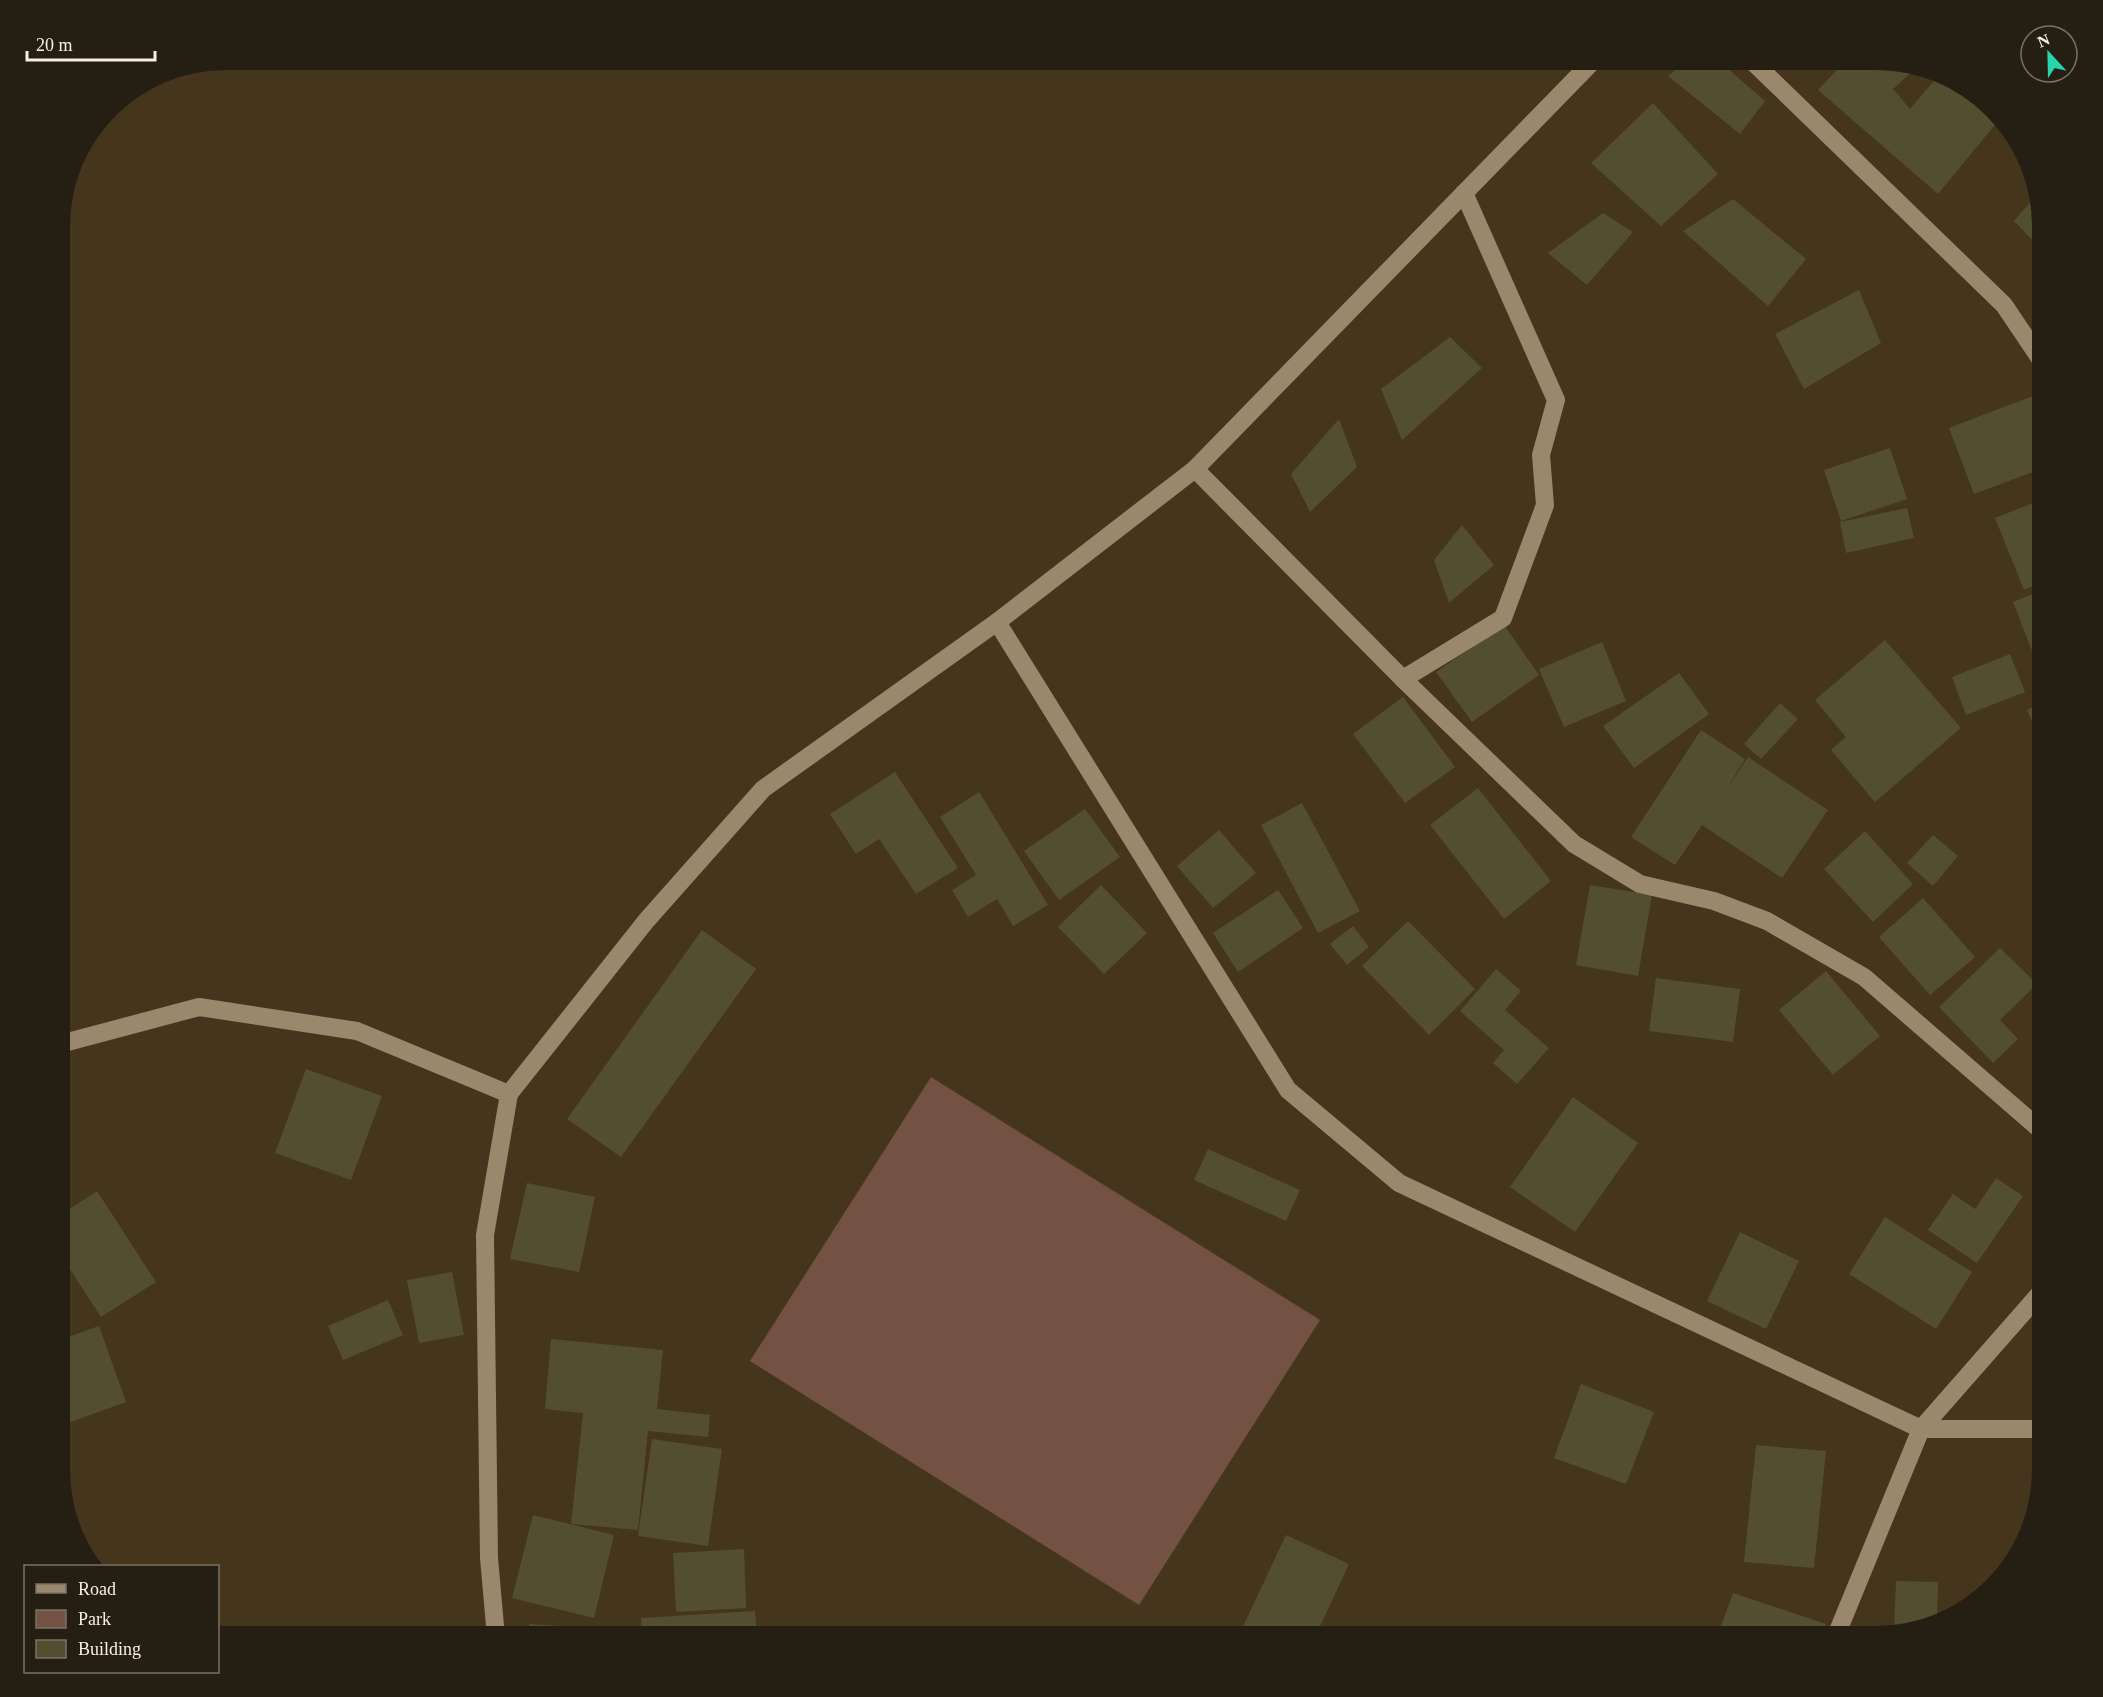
<svg xmlns="http://www.w3.org/2000/svg" width="2103" height="1697" font-family="'Times New Roman',serif">
<style>
.green{fill:#735244}
.building{fill:#544e31}
.lines{fill:none;stroke-linecap:round;stroke-linejoin:round}
.street{stroke:#99886c;stroke-width:18}
</style>
<rect width="100%" height="100%" fill="#44351c"/>
<path class="green" d="M931,1077L1320,1320L1139,1605L750,1361Z"/>
<g class="building">
<path d="M1687,60H1718L1765,101L1740,134L1668,76Z"/>
<path d="M1846,60H1877L1916,68L1893,89L1910,109L1938,76L1998,121L1938,194L1818,90Z"/>
<path d="M1653,103L1718,174L1661,226L1591,163Z"/>
<path d="M2036,196L2043,226V251L2014,221Z"/>
<path d="M1733,199L1806,259L1768,306L1683,231Z"/>
<path d="M1603,213L1633,232L1587,285L1548,253Z"/>
<path d="M1859,290L1881,343L1804,389L1775,334Z"/>
<path d="M1450,337L1482,368L1402,440L1381,389Z"/>
<path d="M2035,395L2043,416V468L1974,494L1949,428Z"/>
<path d="M1339,419L1357,467L1310,512L1291,474Z"/>
<path d="M1890,448L1907,499L1841,521L1824,470Z"/>
<path d="M2043,499V582L2024,590L1995,518Z"/>
<path d="M1907,508L1914,538L1846,553L1840,522Z"/>
<path d="M1462,525L1494,565L1449,603L1434,560Z"/>
<path d="M2043,590V679L2013,602Z"/>
<path d="M1504,625L1539,675L1472,722L1436,672Z"/>
<path d="M1885,640L1961,728L1875,802L1831,750L1846,737L1815,700Z"/>
<path d="M1602,642L1626,701L1564,727L1539,669Z"/>
<path d="M2010,654L2025,692L1966,715L1952,677Z"/>
<path d="M1679,673L1709,714L1634,768L1603,726Z"/>
<path d="M1403,697L1455,767L1405,803L1353,734Z"/>
<path d="M2043,702V744L2027,710Z"/>
<path d="M1780,703L1798,719L1761,759L1744,744Z"/>
<path d="M1701,730L1745,759L1725,792L1748,757L1828,810L1782,878L1702,825L1675,865L1631,837Z"/>
<path d="M895,772L958,868L916,894L879,839L856,854L830,814Z"/>
<path d="M1478,788L1551,881L1504,919L1430,825Z"/>
<path d="M979,792L1048,905L1013,926L997,899L968,917L952,890L976,875L940,817Z"/>
<path d="M1302,803L1360,911L1318,933L1261,825Z"/>
<path d="M1085,809L1120,857L1059,900L1024,851Z"/>
<path d="M1219,830L1256,873L1213,908L1177,866Z"/>
<path d="M1865,831L1913,884L1873,922L1824,869Z"/>
<path d="M1933,835L1958,856L1933,886L1907,863Z"/>
<path d="M1101,885L1147,933L1104,974L1058,927Z"/>
<path d="M1590,885L1652,895L1638,976L1576,965Z"/>
<path d="M1278,890L1303,928L1238,972L1213,933Z"/>
<path d="M1923,898L1975,957L1930,995L1879,937Z"/>
<path d="M1408,921L1475,989L1429,1035L1362,966Z"/>
<path d="M1353,926L1369,947L1347,965L1330,944Z"/>
<path d="M702,930L756,969L621,1157L567,1119Z"/>
<path d="M2000,948L2037,984L2000,1020L2018,1039L1993,1063L1939,1007Z"/>
<path d="M1496,969L1521,991L1505,1010L1549,1048L1517,1084L1493,1063L1504,1050L1460,1011Z"/>
<path d="M1826,971L1880,1036L1833,1075L1779,1010Z"/>
<path d="M1656,978L1740,989L1733,1042L1649,1031Z"/>
<path d="M306,1069L382,1096L351,1180L275,1153Z"/>
<path d="M1573,1097L1638,1143L1575,1232L1510,1187Z"/>
<path d="M1208,1149L1300,1190L1286,1221L1194,1180Z"/>
<path d="M1996,1178L2023,1196L1977,1263L1928,1230L1953,1194L1975,1209Z"/>
<path d="M527,1183L595,1197L579,1272L510,1259Z"/>
<path d="M97,1191L156,1282L101,1317L60,1254V1215Z"/>
<path d="M1885,1217L1972,1272L1936,1329L1849,1274Z"/>
<path d="M1740,1232L1799,1261L1766,1329L1707,1301Z"/>
<path d="M452,1272L464,1335L419,1343L407,1280Z"/>
<path d="M388,1300L403,1335L343,1360L328,1326Z"/>
<path d="M99,1326L126,1402L60,1426V1340Z"/>
<path d="M551,1339L663,1350L657,1409L710,1415L708,1437L648,1431L638,1530L571,1524L583,1413L545,1409Z"/>
<path d="M1581,1384L1654,1412L1626,1484L1554,1458Z"/>
<path d="M652,1439L722,1449L708,1546L638,1536Z"/>
<path d="M1756,1445L1826,1451L1814,1568L1744,1562Z"/>
<path d="M533,1515L614,1535L594,1618L512,1598Z"/>
<path d="M1286,1535L1349,1564L1315,1637H1238Z"/>
<path d="M744,1549L746,1608L676,1612L673,1553Z"/>
<path d="M1896,1581L1938,1582L1937,1623L1894,1633Z"/>
<path d="M1733,1593L1826,1624L1821,1637H1717Z"/>
<path d="M755,1611L757,1637H642L641,1618Z"/>
<path d="M529,1624L640,1631L639,1637H528Z"/>
<path d="M819,1632L829,1637H816Z"/>
</g>
<g class="lines">
<g class="street">
<path d="M1751,60L2004,305L2043,363"/>
<path d="M1195,469L1403,679L1574,844L1640,884L1714,901L1767,921L1864,977L2043,1132"/>
<path d="M997,622L1288,1090L1399,1183L1921,1429H2043"/>
<path d="M1403,679L1503,618L1545,505L1541,455L1556,400L1464,193"/>
<path d="M60,1044L199,1007L357,1031L509,1094"/>
<path d="M496,1637L489,1558L485,1235L509,1094L646,921L763,789L997,622L1195,469L1594,60"/>
<path d="M1838,1637V1631L1921,1429L2043,1290"/>
</g>
</g>
<path d="M0 0H2103V1697H0ZM226 70H1876A156 156 0 0 1 2032 226V1470A156 156 0 0 1 1876 1626H226A156 156 0 0 1 70 1470V226A156 156 0 0 1 226 70Z" fill="#251e13" fill-rule="evenodd"/>
<rect x="24" y="1565" width="195" height="108" fill="#251e13" stroke="#797265" stroke-width="1.5"/>
<rect x="36" y="1584" width="30" height="9" fill="#99886c" stroke="#797265" stroke-width="1.5"/>
<text x="78" y="1595" font-size="18" fill="#f8efe0">Road</text>
<rect x="36" y="1610" width="30" height="18" fill="#735244" stroke="#797265" stroke-width="1.5"/>
<text x="78" y="1625" font-size="18" fill="#f8efe0">Park</text>
<rect x="36" y="1640" width="30" height="18" fill="#544e31" stroke="#797265" stroke-width="1.5"/>
<text x="78" y="1655" font-size="18" fill="#f8efe0">Building</text>
<g transform="translate(2049 54) rotate(338)"><circle r="28" fill="#251e13" stroke="#797265" stroke-width="1.5"/>
<path d="M0-4.5L10 22L0 15L-10 22Z" fill="#29d5ac"/>
<text y="-9" font-size="16" font-weight="bold" text-anchor="middle" fill="#f8efe0">N</text>
</g>
<path d="M27 51v9h128v-9" fill="none" stroke="#f8efe0" stroke-width="3"/>
<text x="36" y="51" font-size="18" fill="#f8efe0" stroke="#251e13" stroke-width="4.5" paint-order="stroke">20 m</text>
</svg>
